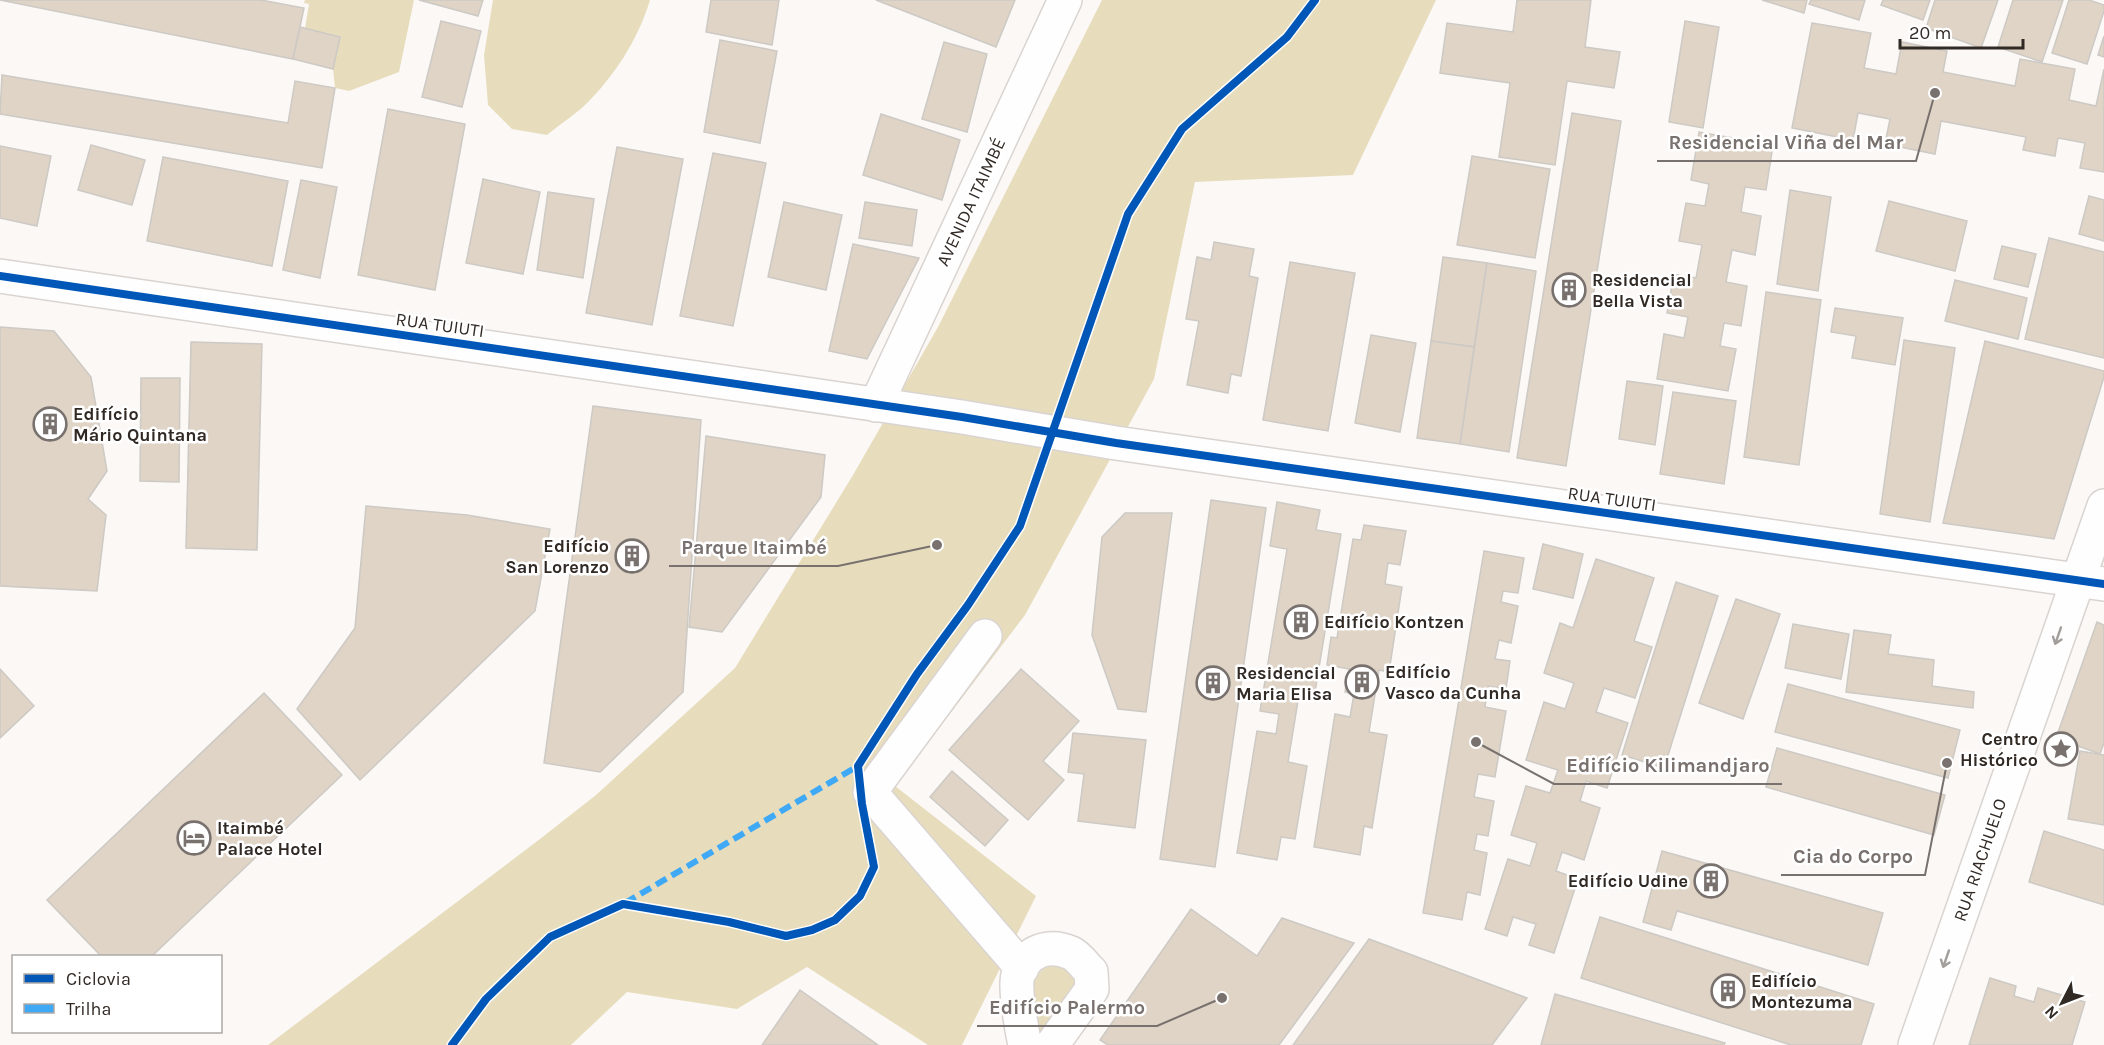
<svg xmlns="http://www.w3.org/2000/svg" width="2104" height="1045" font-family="Karla,sans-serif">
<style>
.green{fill:#e7ddbd}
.building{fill:#dfd4c6;stroke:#cdc9c4;stroke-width:1.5}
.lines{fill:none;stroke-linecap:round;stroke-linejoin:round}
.minor-casing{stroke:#dad4d0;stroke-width:36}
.minor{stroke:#fefefe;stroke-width:33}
.quiet{stroke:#3fa9f5;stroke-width:6;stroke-dasharray:12 6;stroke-linecap:butt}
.cycleway-casing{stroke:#fff;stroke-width:11}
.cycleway{stroke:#0057b8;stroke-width:8}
.oneway{stroke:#a29e9c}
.labels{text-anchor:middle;stroke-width:5;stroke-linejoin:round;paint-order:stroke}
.street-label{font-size:18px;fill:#312924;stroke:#fff}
.poi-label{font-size:18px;font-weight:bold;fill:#312924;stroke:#fff;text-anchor:start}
.leader{fill:none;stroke:#78716e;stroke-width:2}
.callout-dot{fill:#78716e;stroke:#fff;stroke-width:2}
.callout-label{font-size:20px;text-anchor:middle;font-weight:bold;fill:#78716e;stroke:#fff;stroke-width:5;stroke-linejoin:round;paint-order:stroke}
</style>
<rect width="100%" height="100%" fill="#fbf8f6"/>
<g class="green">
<path d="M305,0H414L399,72L349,91L335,88L333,69L340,37L305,28L309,4L304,3Z"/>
<path d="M493,0H650C638,40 614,77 584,106C573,116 559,125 547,135L512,129L488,105L484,55Z"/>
<path d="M1102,0H1436L1353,175L1195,182L1154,379L1025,615L895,786L1036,896L962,1045H928L807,967L737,1009L627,992L571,1045H268L540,839L596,795L735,668L853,475L938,327Z"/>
<path d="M1055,964L1069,968L1074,978V989L1035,1040L1030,984L1043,969Z"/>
</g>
<g class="building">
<path d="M0,0H261L304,8L293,59Z"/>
<path d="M419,0H483L478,16Z"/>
<path d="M711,0H779L772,45L706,32Z"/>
<path d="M876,0H1015L996,47Z"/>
<path d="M1517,0H1591L1585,47L1620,52L1614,88L1567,81L1555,165L1499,157L1510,83L1440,73L1447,23L1513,32Z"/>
<path d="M1762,0H1807L1804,13Z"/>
<path d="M1811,0H1865L1859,20L1809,4Z"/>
<path d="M1883,0H1930L1923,20L1881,5Z"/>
<path d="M1935,0H1998L1981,48L1926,28Z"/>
<path d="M2013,0H2063L2042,62L1998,47Z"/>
<path d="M2069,0H2089L2104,5V11L2087,64L2052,53Z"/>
<path d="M441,21L481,31L462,107L422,97Z"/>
<path d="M1685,21L1719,27L1703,128L1669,122Z"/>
<path d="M1812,23L1871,33L1864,68L1896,74L1902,42L1947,51L1943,72L2015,86L2020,59L2075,69L2069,100L2096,106L2104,69V172L2080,168L2085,143L2058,138L2055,156L2023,150L2026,137L1941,121L1935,154L1885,144L1890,119L1858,113L1853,140L1792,128Z"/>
<path d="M300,27L340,37L333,69L293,59Z"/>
<path d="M2104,36V57L2098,55Z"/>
<path d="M720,40L777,51L760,143L704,132Z"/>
<path d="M944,42L987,54L967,132L922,119Z"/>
<path d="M2,75L288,123L295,81L335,88L322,168L0,114Z"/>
<path d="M388,109L465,124L435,290L358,275Z"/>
<path d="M1572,113L1621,121L1566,466L1517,458Z"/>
<path d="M881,114L960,140L942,200L863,175Z"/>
<path d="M1699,132L1773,145L1766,190L1745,187L1741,212L1761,216L1755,255L1732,250L1726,282L1747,286L1741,326L1724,323L1720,346L1736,349L1728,391L1657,379L1664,334L1684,338L1688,317L1667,313L1674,274L1696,278L1702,245L1679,241L1686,203L1705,206L1709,184L1691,180Z"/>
<path d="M91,145L145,160L132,205L78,190Z"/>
<path d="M0,146L51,156L37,226L0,218Z"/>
<path d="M617,147L683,159L652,325L586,313Z"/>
<path d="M713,153L766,163L733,326L680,316Z"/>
<path d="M1472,156L1550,169L1535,258L1457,245Z"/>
<path d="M163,157L288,181L272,266L147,241Z"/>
<path d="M483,179L540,192L523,274L466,263Z"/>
<path d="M301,180L337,187L320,278L283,270Z"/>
<path d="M1790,190L1831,197L1818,291L1777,284Z"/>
<path d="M548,192L594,199L583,278L537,270Z"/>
<path d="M2089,196L2104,200V241L2079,234Z"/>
<path d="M1889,201L1967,221L1955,271L1876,251Z"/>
<path d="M784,202L842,215L826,290L768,277Z"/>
<path d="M865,202L917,210L912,246L859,238Z"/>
<path d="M2049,238L2104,252V358L2025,339Z"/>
<path d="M1214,242L1254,249L1249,276L1258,278L1241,376L1231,374L1228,393L1187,385L1199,321L1186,319L1197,257L1211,260Z"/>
<path d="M853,244L919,258L867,359L829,351Z"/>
<path d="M2002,246L2036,254L2028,287L1994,279Z"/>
<path d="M1443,257L1487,263L1474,347L1431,341Z"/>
<path d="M1290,262L1355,273L1328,431L1263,420Z"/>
<path d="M1487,263L1536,271L1509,452L1460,444Z"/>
<path d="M1955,280L2027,298L2018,339L1945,321Z"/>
<path d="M1766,292L1821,300L1799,465L1744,457Z"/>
<path d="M1835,308L1903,318L1895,365L1852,358L1856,336L1831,332Z"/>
<path d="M0,327L54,331L91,377L107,471L88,499L106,515L97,591L0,586Z"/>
<path d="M1371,335L1416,343L1400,432L1355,423Z"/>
<path d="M1904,340L1955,348L1930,522L1880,514Z"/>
<path d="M1431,341L1474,347L1460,444L1417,438Z"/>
<path d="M1985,341L2104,371V377L2054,539L1943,523Z"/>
<path d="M191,342L262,344L257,550L186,548Z"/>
<path d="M141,378H180L179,482L140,481Z"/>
<path d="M1627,381L1663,386L1655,445L1619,439Z"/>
<path d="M1673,392L1736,401L1724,484L1660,474Z"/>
<path d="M593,406L701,420L683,692L600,772L544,763Z"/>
<path d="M706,436L825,455L821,497L722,632L689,627Z"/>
<path d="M1211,500L1266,508L1215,867L1160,859Z"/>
<path d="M1277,502L1320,510L1316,530L1341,534L1314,698L1299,695L1288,762L1307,766L1295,839L1281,837L1277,860L1237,853L1257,731L1276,734L1279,714L1260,711L1287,549L1270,546Z"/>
<path d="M366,506L467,515L550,529L535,611L360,780L297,709L355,628Z"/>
<path d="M1125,513H1172L1146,712L1118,709L1092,635L1102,537Z"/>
<path d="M1364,525L1406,531L1400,565L1388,563L1385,584L1402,587L1389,672L1379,670L1369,732L1387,735L1372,828L1364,826L1360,855L1314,847L1335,714L1350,717L1354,694L1345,692L1349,669L1327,665L1331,637L1337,638L1353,539L1361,540Z"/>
<path d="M1543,544L1583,554L1573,598L1533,589Z"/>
<path d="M1484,551L1524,558L1518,593L1503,591L1501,602L1518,606L1511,643L1499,640L1495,659L1510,661L1506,689L1488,686L1485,707L1506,711L1495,777L1478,774L1474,797L1494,801L1488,836L1477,834L1474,850L1487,853L1480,895L1467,892L1462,920L1423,913Z"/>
<path d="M1596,559L1654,578L1634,641L1652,647L1635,698L1604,688L1596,712L1628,723L1607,788L1586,781L1580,801L1600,808L1584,860L1562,852L1556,871L1578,879L1554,953L1529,945L1536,924L1513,917L1507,936L1485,929L1508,859L1530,866L1537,843L1511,835L1526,786L1550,793L1558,770L1526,760L1544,702L1565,709L1574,683L1544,673L1560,623L1573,628Z"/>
<path d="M1676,582L1718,596L1664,768L1622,755Z"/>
<path d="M1736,599L1780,614L1743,719L1699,703Z"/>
<path d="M2097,622L2104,625V743L2100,754L2056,738Z"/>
<path d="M1793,624L1849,634L1841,679L1785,668Z"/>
<path d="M1854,630L1891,635L1888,654L1934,660L1932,686L1974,692L1973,708L1846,692Z"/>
<path d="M0,669L34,706L0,738Z"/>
<path d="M1021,669L1079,721L1043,761L1064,780L1028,820L949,750Z"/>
<path d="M1788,684L1960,730L1948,778L1775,732Z"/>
<path d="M264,693L342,775L152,956H101L47,900Z"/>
<path d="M1073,733L1146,740L1135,828L1078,821L1084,774L1068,772Z"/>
<path d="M1777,748L1945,795L1934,835L1766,787Z"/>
<path d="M2080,751L2104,755V825L2068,819Z"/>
<path d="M952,771L1008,820L985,846L930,797Z"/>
<path d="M2044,831L2104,850V905L2029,882Z"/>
<path d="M1662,851L1883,913L1868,965L1677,911L1671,930L1643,922Z"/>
<path d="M1191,909L1257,956L1282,918L1354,943L1279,1045H1108L1100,1040Z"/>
<path d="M1600,917L1874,1004L1861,1045H1791L1581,978Z"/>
<path d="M1369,939L1527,998L1492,1045H1293Z"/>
<path d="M1990,978L2016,986L2014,996L2034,1002L2038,988L2085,1002L2072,1045H1969Z"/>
<path d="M800,990L878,1045H762Z"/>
<path d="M1555,994L1725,1043L1724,1045H1541Z"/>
</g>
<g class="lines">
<g class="minor-casing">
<g id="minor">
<path d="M0,276L962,417L1116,443L2104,584"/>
<path d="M876,405L1065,0"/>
<path d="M985,636L870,792L1022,968"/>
<path d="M1025,1045C1022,1031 1014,987 1018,975C1026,951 1049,943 1071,953C1078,956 1085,966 1091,972L1092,989L1052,1045"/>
<path d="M1915,1045L2104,506"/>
</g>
</g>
<use href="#minor" class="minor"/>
<path class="quiet" d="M625,903L858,766"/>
<g class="cycleway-casing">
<g id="cycleway">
<path d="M0,276L962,417L1116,443L2104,584"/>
<path d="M452,1045L486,999L550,937L623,904L729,922L786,936L812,930L835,920L860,896L874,867L862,804L858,766L917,674L968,605L1020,526L1128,214L1182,129L1287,37L1315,0"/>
</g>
</g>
<use href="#cycleway" class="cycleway"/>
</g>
<defs><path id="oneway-shaft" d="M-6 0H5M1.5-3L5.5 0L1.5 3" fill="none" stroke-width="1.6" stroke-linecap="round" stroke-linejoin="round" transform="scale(1.5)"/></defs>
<g class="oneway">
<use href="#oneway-shaft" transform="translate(2058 636) rotate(109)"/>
<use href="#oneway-shaft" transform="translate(1946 959) rotate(109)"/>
</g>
<defs>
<g id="building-ring" transform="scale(1.725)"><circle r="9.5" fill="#fff" stroke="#78716e" stroke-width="1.5"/><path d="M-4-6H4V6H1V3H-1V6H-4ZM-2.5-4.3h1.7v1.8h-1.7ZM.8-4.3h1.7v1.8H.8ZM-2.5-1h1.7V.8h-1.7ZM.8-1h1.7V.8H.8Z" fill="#78716e"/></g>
<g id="sight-ring" transform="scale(1.725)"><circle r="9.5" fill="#fff" stroke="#78716e" stroke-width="1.5"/><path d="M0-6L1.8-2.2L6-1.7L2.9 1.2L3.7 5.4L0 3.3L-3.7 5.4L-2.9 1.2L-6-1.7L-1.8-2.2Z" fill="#78716e"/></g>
<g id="hotel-ring" transform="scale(1.725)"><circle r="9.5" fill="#fff" stroke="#78716e" stroke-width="1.5"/><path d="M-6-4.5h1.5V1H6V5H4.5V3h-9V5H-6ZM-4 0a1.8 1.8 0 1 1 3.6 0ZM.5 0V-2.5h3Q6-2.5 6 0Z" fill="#78716e"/></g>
</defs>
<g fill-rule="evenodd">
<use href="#building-ring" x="1569" y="290"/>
<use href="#building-ring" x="50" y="424"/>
<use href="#building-ring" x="632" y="556"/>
<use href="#building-ring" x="1301" y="622"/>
<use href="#building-ring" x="1362" y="682"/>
<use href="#building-ring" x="1213" y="683"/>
<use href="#sight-ring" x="2061" y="749"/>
<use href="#hotel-ring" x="194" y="838"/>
<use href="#building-ring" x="1711" y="881"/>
<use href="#building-ring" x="1728" y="991"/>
</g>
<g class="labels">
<g class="street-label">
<text transform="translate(971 202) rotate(-65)" y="6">AVENIDA ITAIMBÉ</text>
<text transform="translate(440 325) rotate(8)" y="6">RUA TUIUTI</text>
<text transform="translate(1612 499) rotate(8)" y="6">RUA TUIUTI</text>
<text transform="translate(1980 860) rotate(-71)" y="6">RUA RIACHUELO</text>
</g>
<g class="poi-label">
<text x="1592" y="286">Residencial<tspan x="1592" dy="21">Bella Vista</tspan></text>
<text x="73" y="420">Edifício<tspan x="73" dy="21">Mário Quintana</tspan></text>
<text x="609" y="552" text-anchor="end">Edifício<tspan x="609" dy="21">San Lorenzo</tspan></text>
<text x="1324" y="628">Edifício Kontzen</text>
<text x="1385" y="678">Edifício<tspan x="1385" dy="21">Vasco da Cunha</tspan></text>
<text x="1236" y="679">Residencial<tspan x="1236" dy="21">Maria Elisa</tspan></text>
<text x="2038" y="745" text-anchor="end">Centro<tspan x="2038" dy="21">Histórico</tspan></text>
<text x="217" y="834">Itaimbé<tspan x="217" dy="21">Palace Hotel</tspan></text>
<text x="1688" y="887" text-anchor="end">Edifício Udine</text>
<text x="1751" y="987">Edifício<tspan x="1751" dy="21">Montezuma</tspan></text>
</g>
</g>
<path class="leader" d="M1935 93L1916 161H1657M937 545L838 566H669M1476 742L1554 784H1782M1947 763L1925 875H1781M1222 998L1157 1026H977"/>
<g class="callout-dot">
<circle cx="1935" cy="93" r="6"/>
<circle cx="937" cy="545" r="6"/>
<circle cx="1476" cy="742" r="6"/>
<circle cx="1947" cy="763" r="6"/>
<circle cx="1222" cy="998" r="6"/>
</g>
<g class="callout-label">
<text x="1786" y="149">Residencial Viña del Mar</text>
<text x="754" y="554">Parque Itaimbé</text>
<text x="1668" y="772">Edifício Kilimandjaro</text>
<text x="1853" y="863">Cia do Corpo</text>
<text x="1067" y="1014">Edifício Palermo</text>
</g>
<rect x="12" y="955" width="210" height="78" fill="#ffffff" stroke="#ada9a7" stroke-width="1.5"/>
<rect x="24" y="974" width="30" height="9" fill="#0057b8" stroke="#ada9a7" stroke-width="1.5"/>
<text x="66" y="985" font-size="18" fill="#312924">Ciclovia</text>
<rect x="24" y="1004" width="30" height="9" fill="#3fa9f5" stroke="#ada9a7" stroke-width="1.5"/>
<text x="66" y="1015" font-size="18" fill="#312924">Trilha</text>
<g transform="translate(2062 1003) rotate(228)" stroke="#ffffff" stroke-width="4.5" paint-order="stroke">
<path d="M0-4.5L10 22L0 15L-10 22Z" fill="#312924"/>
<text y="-9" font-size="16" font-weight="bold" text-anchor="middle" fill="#312924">N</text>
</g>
<path d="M1900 39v9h123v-9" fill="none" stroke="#312924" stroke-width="3"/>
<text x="1909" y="39" font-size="18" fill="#312924" stroke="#ffffff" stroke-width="4.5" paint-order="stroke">20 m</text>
</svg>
